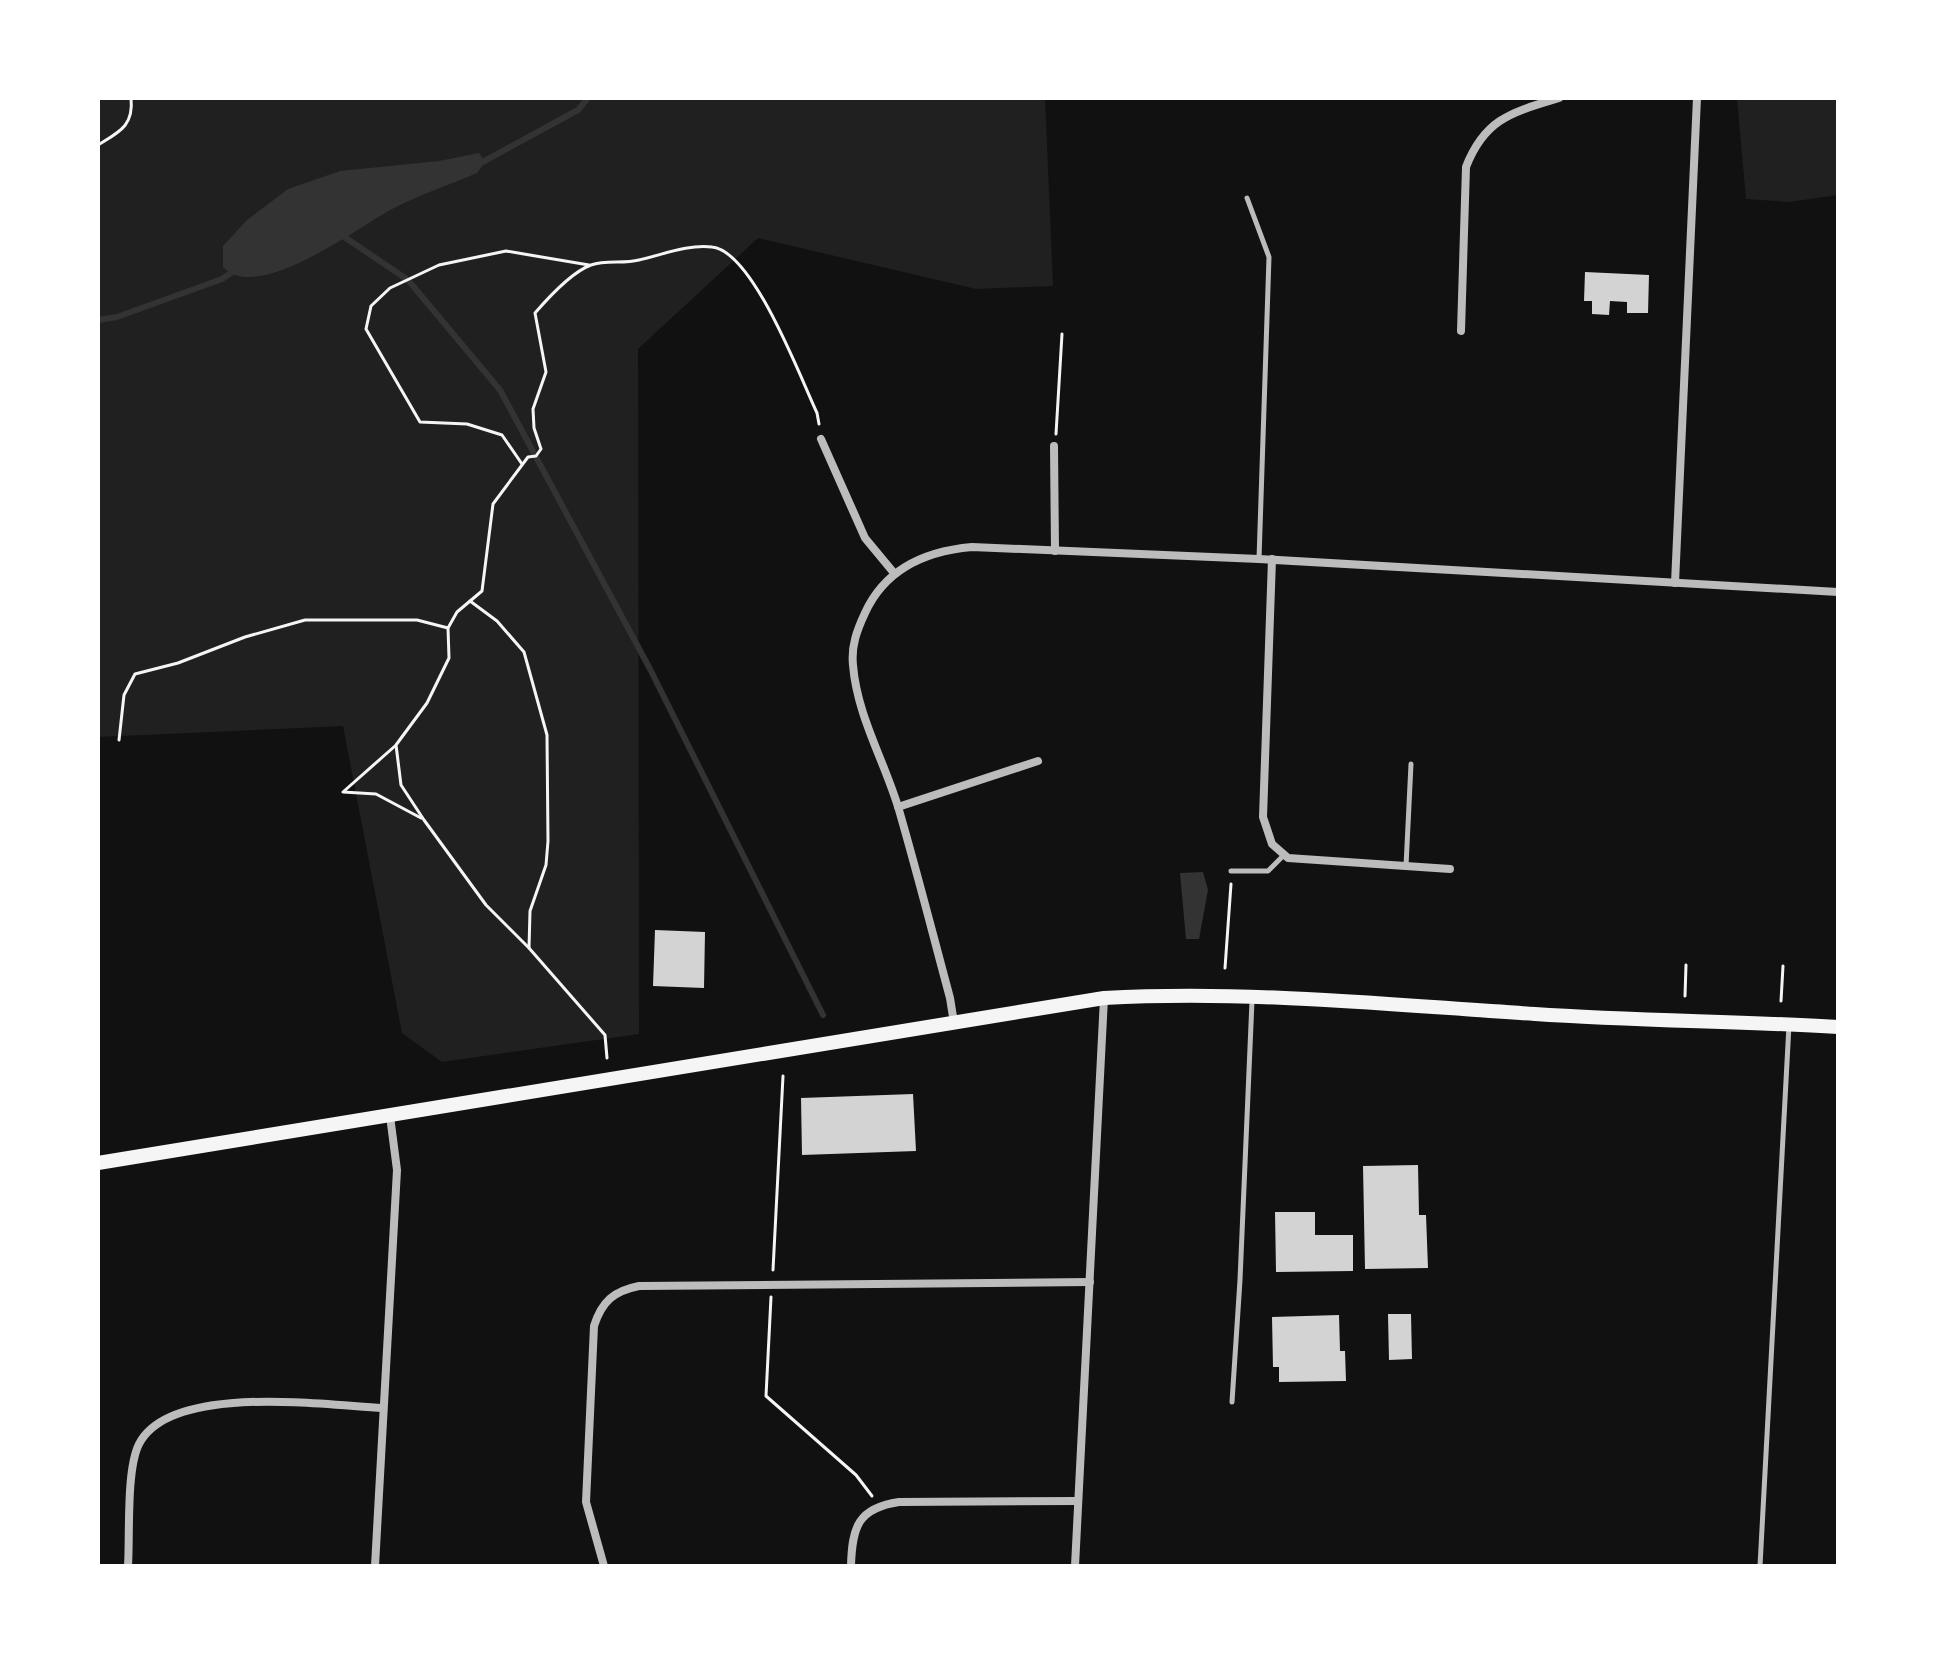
<svg xmlns="http://www.w3.org/2000/svg" width="1936" height="1664" font-family="Figtree,sans-serif">
<style>
.green{fill:#202020}
.water{fill:#333}
.lines{fill:none;stroke-linecap:round;stroke-linejoin:round}
.stream{stroke:#333;stroke-width:6}
.building{fill:#d3d3d3}
.path{stroke:#f5f5f5;stroke-width:3}
.service{stroke:#bcbcbc;stroke-width:5}
.minor{stroke:#bcbcbc;stroke-width:8}
.secondary{stroke:#f5f5f5;stroke-width:14}
</style>
<rect width="100%" height="100%" fill="#111"/>
<g class="green">
<path d="M98,98H1045L1053,286L976,289L758,238L638,349L639,1034L442,1062L402,1033L343,726L98,737Z"/>
<path d="M1737,98H1838V195L1789,202L1746,199Z"/>
</g>
<g class="water">
<path d="M479,153L485,162L477,173C449,185 419,195 392,209C357,228 257,304 223,267V246L247,220L288,189L340,171L439,161Z"/>
<path d="M1203,872L1208,890L1199,939H1186L1180,873Z"/>
</g>
<g class="lines">
<g class="stream">
<path d="M479,164L578,110L588,98"/>
<path d="M340,234L408,280L500,390L650,669L823,1015"/>
<path d="M98,320L117,317L222,279L234,271"/>
</g>
</g>
<g class="building">
<path d="M1585,272L1649,275L1648,313H1627V302L1610,301L1609,315L1592,314V301H1584Z"/>
<path d="M655,930L705,932L704,988L653,986Z"/>
<path d="M913,1094L916,1151L802,1155L801,1098Z"/>
<path d="M1418,1165L1419,1215H1426L1428,1268L1365,1269L1363,1166Z"/>
<path d="M1275,1212H1315V1235H1353V1271L1276,1272Z"/>
<path d="M1388,1314H1411L1412,1359L1389,1360Z"/>
<path d="M1339,1315L1340,1351H1345L1346,1381L1279,1382V1367H1273L1272,1317Z"/>
</g>
<g class="lines">
<g class="path">
<path d="M98,145C119,132 134,126 131,98"/>
<path d="M1056,434L1062,334"/>
<path d="M522,464L502,435L467,424L420,422L366,329L371,306L390,288L439,265L506,251L589,265"/>
<path d="M470,601L497,621L524,652L547,735L548,841L546,865L530,911L529,948"/>
<path d="M119,740L124,695L135,674L178,663L245,637L305,620H417L448,628"/>
<path d="M395,746L343,792L376,794L421,818"/>
<path d="M1225,968L1231,884"/>
<path d="M1685,996L1686,965"/>
<path d="M1781,1001L1783,966"/>
<path d="M607,1058L605,1035L529,948L486,905L424,820L401,785L396,745L427,703L449,658L448,628L457,612L482,591L493,504L528,457L536,456L541,449L534,428L533,409L546,372L535,313C548,298 572,272 591,265C606,260 624,264 639,260C662,255 688,244 712,247C753,251 800,377 817,413L819,424"/>
<path d="M773,1270L783,1076"/>
<path d="M771,1297L766,1396L856,1475L872,1496"/>
</g>
<g class="service">
<path d="M1247,198L1269,257L1259,559"/>
<path d="M1406,866L1411,764"/>
<path d="M1231,871H1268L1284,855"/>
<path d="M1232,1402L1240,1280L1252,1001"/>
<path d="M1760,1566L1789,1025"/>
</g>
<g class="minor">
<path d="M1461,331L1466,167C1485,118 1513,112 1559,98"/>
<path d="M821,439L865,538L894,573"/>
<path d="M1054,446L1055,551"/>
<path d="M1272,559L1263,817L1272,844L1288,858L1450,869"/>
<path d="M1675,583L1697,98"/>
<path d="M898,807L1038,761"/>
<path d="M954,1023L950,998C933,935 917,872 899,810C885,762 857,716 853,665C851,646 857,630 865,613C885,569 926,551 972,547L1259,559L1838,592"/>
<path d="M128,1566C130,1535 126,1470 139,1444C170,1383 324,1405 382,1408"/>
<path d="M375,1566L397,1170L390,1116"/>
<path d="M604,1566L586,1502L594,1326C602,1301 614,1291 639,1286L1090,1282"/>
<path d="M851,1566C852,1527 858,1508 899,1502L1078,1501"/>
<path d="M1075,1566L1104,998"/>
</g>
<path class="secondary" d="M98,1163L1104,998C1248,990 1391,1005 1535,1014C1636,1021 1737,1021 1838,1027"/>
</g>
<rect width="1936" height="1664" fill="none" stroke="#ffffff" stroke-width="200"/>
</svg>
